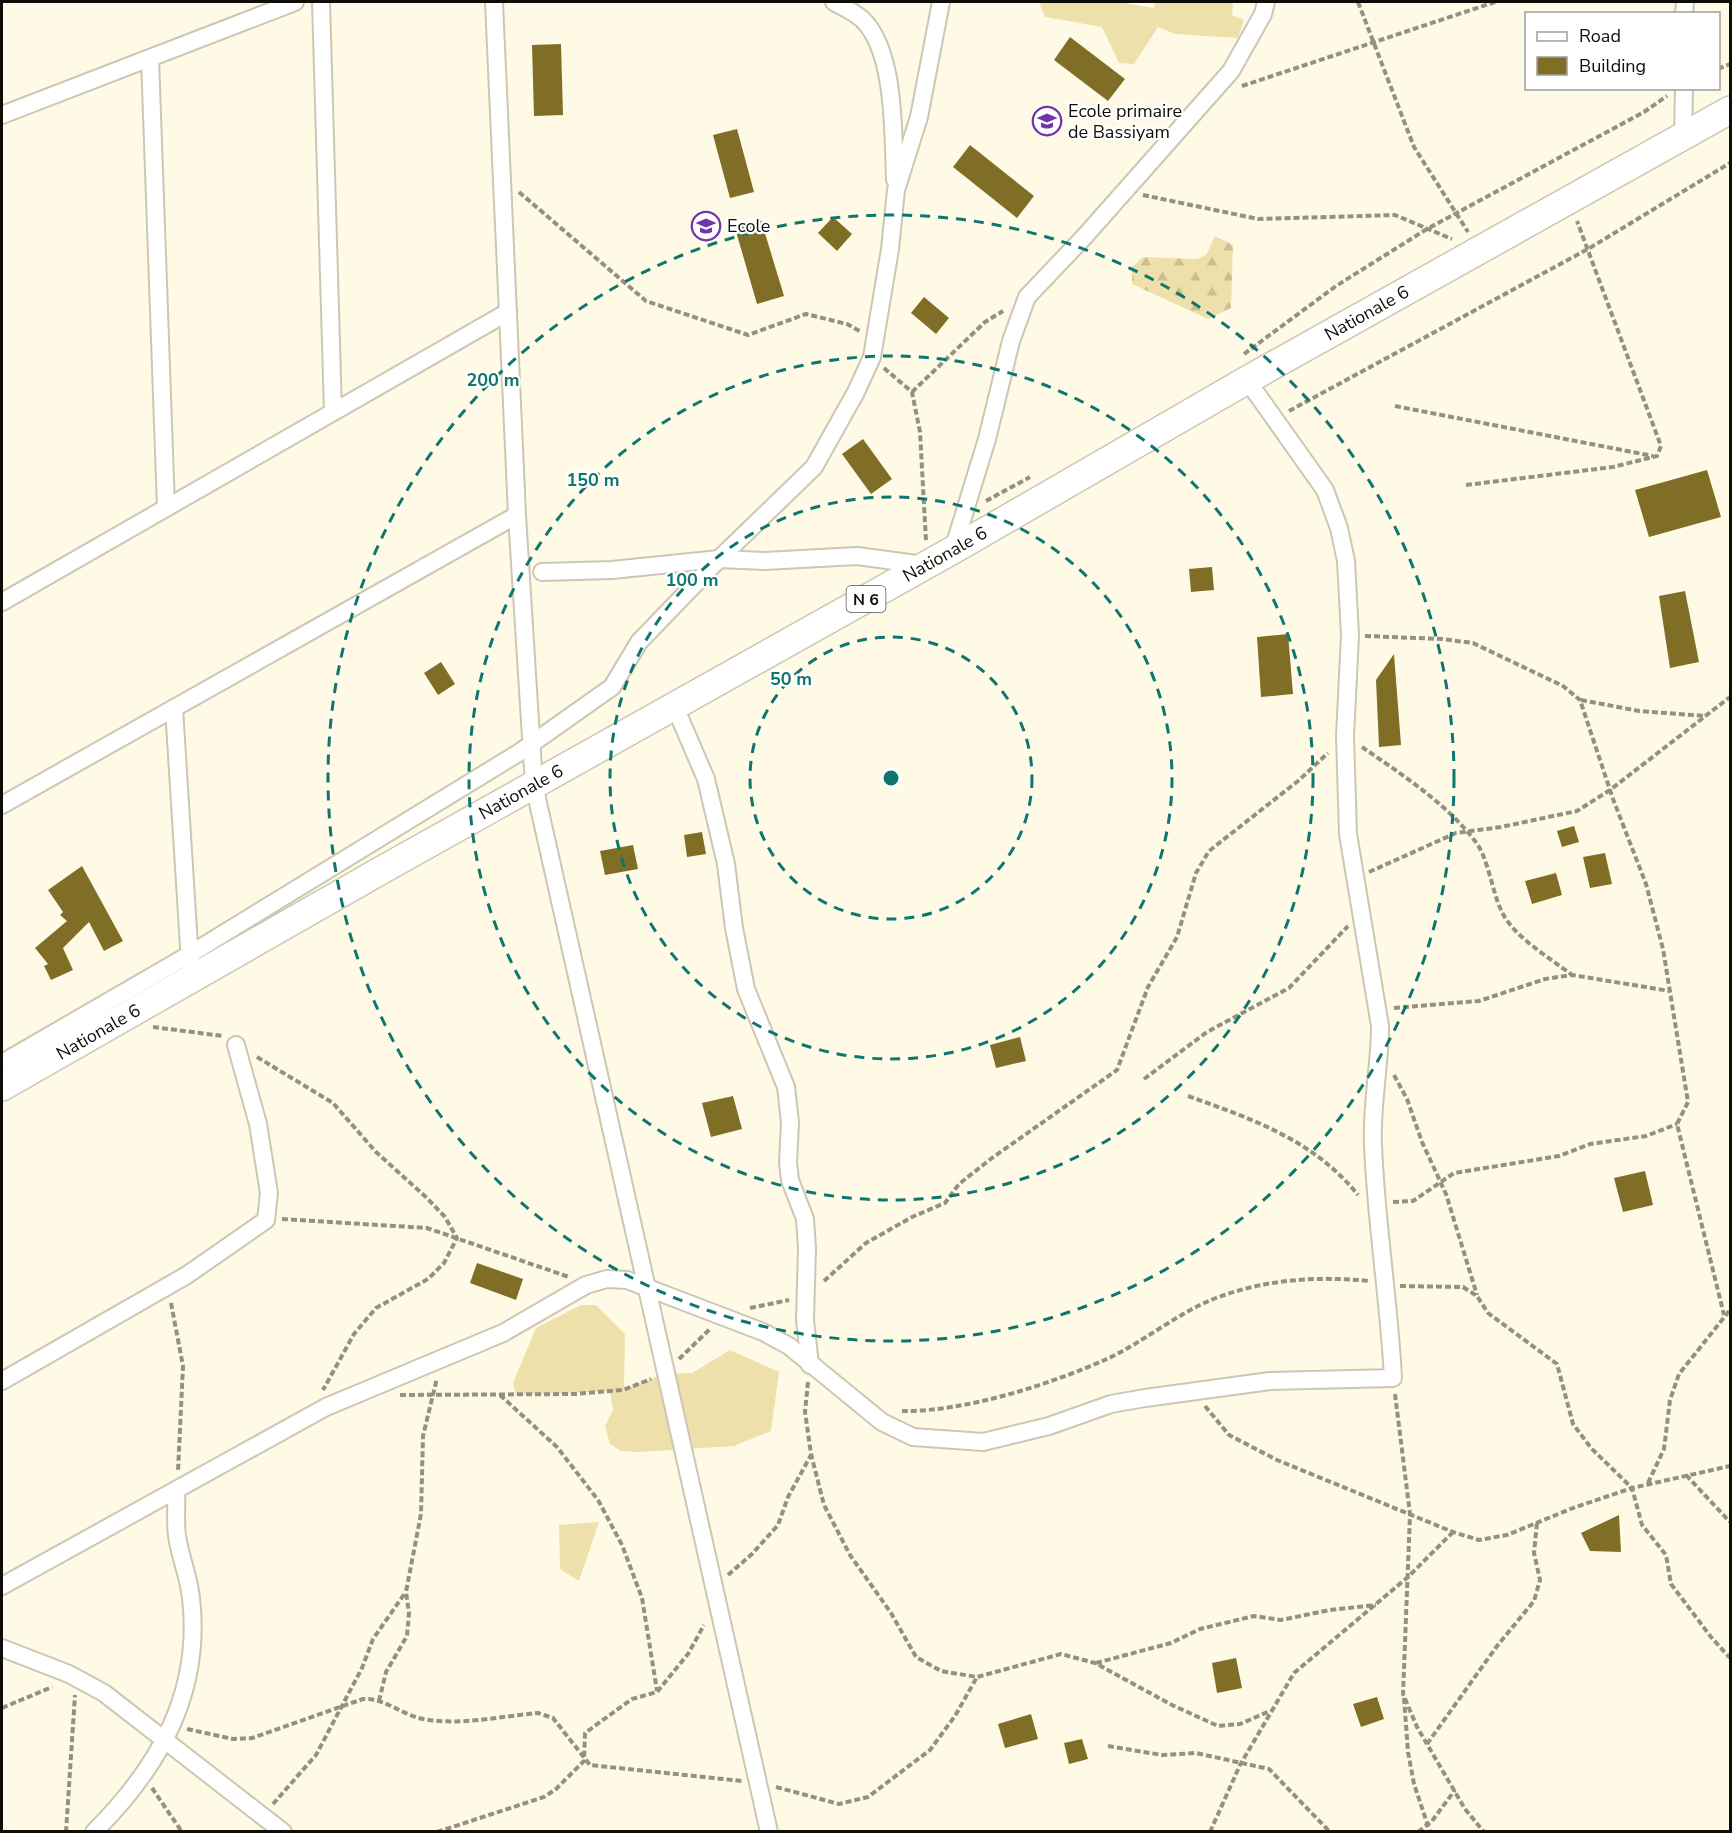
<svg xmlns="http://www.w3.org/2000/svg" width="1732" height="1833" font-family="'Nunito Sans',sans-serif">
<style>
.grass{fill:#eee0ab}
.forest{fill:url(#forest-firs)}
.building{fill:#806e27}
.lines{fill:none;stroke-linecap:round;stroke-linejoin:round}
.minor-casing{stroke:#ccc7b3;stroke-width:20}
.primary-casing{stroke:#ccc7b3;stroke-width:30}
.path{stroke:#949183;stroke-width:4;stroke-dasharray:6 3;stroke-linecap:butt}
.minor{stroke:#fff;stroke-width:16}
.primary{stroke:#fff;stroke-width:27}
.ring{fill:none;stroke:#0f766e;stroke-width:3;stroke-dasharray:10 8}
.labels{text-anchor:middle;stroke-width:4.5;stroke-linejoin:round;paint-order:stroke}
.shield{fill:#fff;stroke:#575651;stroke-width:1.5}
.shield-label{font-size:16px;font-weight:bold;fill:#0f0d07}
.poi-label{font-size:18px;fill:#0f0d07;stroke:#fff;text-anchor:start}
.street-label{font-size:18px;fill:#0f0d07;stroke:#fff}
.centre{fill:#0f766e;stroke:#fff;stroke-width:3}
.ring-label{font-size:18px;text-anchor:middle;font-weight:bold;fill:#0f766e;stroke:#fff;stroke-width:4.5;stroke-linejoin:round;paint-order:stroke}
</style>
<defs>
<pattern id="forest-firs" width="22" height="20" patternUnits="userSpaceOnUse" patternTransform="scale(1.5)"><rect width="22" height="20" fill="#eee0ab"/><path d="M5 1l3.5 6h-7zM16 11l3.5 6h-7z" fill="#cbbf92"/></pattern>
</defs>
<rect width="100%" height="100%" fill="#fffae6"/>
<g class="grass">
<path d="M1039,2H1119L1154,8L1155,2H1233L1232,15L1244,20L1238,38L1175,34L1158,27L1134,64L1119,63L1102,27L1045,17Z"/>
<path d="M581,1305H596L625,1334L624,1389L664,1374L692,1373L730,1350L779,1372L771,1431L734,1446L640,1452L621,1451L610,1444L605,1426L613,1410L610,1391L516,1395L513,1383L536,1328Z"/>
<path d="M599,1522L579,1581L560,1569L559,1525Z"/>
</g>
<path class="forest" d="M1215,236L1233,245L1231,308L1208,319L1132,284V267L1143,257L1197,259L1206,255Z"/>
<g class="building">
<path d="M1070,37L1125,79L1108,101L1054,60Z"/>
<path d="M561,44L563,115L534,116L532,45Z"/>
<path d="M737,129L754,192L730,198L713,135Z"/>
<path d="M970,145L1034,196L1017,218L953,167Z"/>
<path d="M833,217L852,234L837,251L818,233Z"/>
<path d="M761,220L784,296L757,304L735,228Z"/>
<path d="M924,297L949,318L936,334L911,313Z"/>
<path d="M863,439L892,479L871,494L842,454Z"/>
<path d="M1707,470L1721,517L1649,537L1635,490Z"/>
<path d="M1212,567L1214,590L1191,592L1189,569Z"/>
<path d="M1685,591L1699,662L1670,668L1659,596Z"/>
<path d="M1288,634L1293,694L1261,697L1257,637Z"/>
<path d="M1394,654L1401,745L1379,747L1376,680Z"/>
<path d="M441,662L455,684L438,695L424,673Z"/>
<path d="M1574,826L1579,842L1562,847L1557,831Z"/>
<path d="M702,832L706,854L687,857L684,835Z"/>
<path d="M633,845L638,869L605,875L600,851Z"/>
<path d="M1605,853L1612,884L1590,888L1583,857Z"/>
<path d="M82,866L123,941L104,951L89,922L63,948L73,970L51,980L44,966L48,964L35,948L67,921L60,915L63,912L48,890Z"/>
<path d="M1556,873L1562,895L1532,904L1525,881Z"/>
<path d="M1020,1037L1026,1061L996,1068L990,1045Z"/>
<path d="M733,1096L742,1129L711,1137L702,1103Z"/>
<path d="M1645,1171L1653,1205L1623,1212L1614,1178Z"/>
<path d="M477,1263L523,1279L516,1300L470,1283Z"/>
<path d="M1619,1515L1621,1552L1590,1551L1581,1533Z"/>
<path d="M1236,1658L1242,1688L1217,1693L1212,1663Z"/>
<path d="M1377,1697L1384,1719L1361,1727L1353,1704Z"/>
<path d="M1031,1714L1038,1739L1005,1748L998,1724Z"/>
<path d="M1082,1739L1088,1759L1069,1764L1064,1743Z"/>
</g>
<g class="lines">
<g class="minor-casing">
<g id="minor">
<path d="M321,2L333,412"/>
<path d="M494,2L517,515L534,785L769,1832"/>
<path d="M834,2C843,7 854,12 862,19C896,51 893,136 895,180"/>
<path d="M1684,14L1685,2"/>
<path d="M150,58L166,508"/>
<path d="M2,115L295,2"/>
<path d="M1683,136L1684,88"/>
<path d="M953,550L987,439L1011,341L1027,297L1085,236L1231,71L1263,14L1266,2"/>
<path d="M542,572L612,570L719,559L765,561L857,556L924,565"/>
<path d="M2,602L508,312"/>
<path d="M675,707L706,779L726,864L734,928L746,989L786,1087L790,1122L788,1163L790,1180L805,1219L807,1248L805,1320L810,1365"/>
<path d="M174,708L190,962"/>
<path d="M2,805L517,515"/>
<path d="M2,1063L187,956L520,752L612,687L639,642L719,559L814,467L856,392L872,357L890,249L896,190L919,117L941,2"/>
<path d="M2,1381L187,1275L266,1220L269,1193L258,1124L236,1045"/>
<path d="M2,1586L326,1407L503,1333L586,1285L607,1279L627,1280L763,1332L789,1346L882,1422L913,1437L983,1442L1049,1426L1111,1404L1145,1398L1270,1381L1393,1378C1389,1300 1376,1223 1373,1145C1371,1105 1380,1066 1380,1026L1348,834L1345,736L1350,635L1346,561L1339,528L1325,490L1247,380"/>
<path d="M2,1648L69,1674L104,1693L283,1832"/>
<path d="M94,1832C159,1767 202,1693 191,1598C189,1577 180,1557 177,1536C175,1521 177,1505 176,1490"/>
</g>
</g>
<g class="primary-casing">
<g id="primary">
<path id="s1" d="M2,1087L380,871L953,550L1247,380L1730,110"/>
</g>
</g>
<g class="path">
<path d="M1358,2L1414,147L1468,232"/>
<path d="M1718,69L1730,64"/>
<path d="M1242,86L1495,2"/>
<path d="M519,192L646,301L748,335L806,314L847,324L861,332"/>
<path d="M1143,195L1258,219L1395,215L1452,239"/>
<path d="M1244,354L1336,286L1427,229L1644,112L1667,96"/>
<path d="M884,368L912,392L920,432L926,541"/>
<path d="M912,392L985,322L1003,311"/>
<path d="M1395,406L1653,456"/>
<path d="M1289,411L1588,249L1730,163"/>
<path d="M1466,485L1613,467L1657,456L1661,446L1577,221"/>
<path d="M986,501L1030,477"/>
<path d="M1365,636L1442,639L1473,643L1563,686L1580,700L1613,799L1646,884L1663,949L1688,1102L1677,1124L1724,1315"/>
<path d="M1581,700L1639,711L1706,716"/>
<path d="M1362,747C1401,774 1446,803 1475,841C1488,857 1492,891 1501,910C1513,937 1549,957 1572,975"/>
<path d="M1369,872L1456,833L1501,827L1577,811L1610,790L1730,697"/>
<path d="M1394,1008L1479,1001L1545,979L1572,975L1670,991"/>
<path d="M153,1027L223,1036"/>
<path d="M257,1057L333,1103L376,1152L427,1198L445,1217L457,1238L444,1263L428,1279L376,1308L354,1334L323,1390"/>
<path d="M1394,1075L1407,1099L1422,1142L1446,1194L1477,1295"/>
<path d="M1144,1079L1207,1032L1289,988L1348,926"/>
<path d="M1188,1096C1252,1119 1314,1140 1358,1195"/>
<path d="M1393,1202L1413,1201L1454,1173L1559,1156L1590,1144L1646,1136L1677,1124"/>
<path d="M282,1219L427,1228L569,1277"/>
<path d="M824,1281L866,1243L912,1217L945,1203L959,1184L992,1158L1117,1070L1148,987L1177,937L1196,873L1209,851L1298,781L1328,753"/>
<path d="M1400,1286L1463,1287L1477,1296L1488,1313L1557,1364L1573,1424L1591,1448L1632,1488L1642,1525L1666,1555L1671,1584L1711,1637L1730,1658"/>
<path d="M171,1303L183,1366L178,1471"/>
<path d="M750,1308L789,1300"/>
<path d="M679,1359L710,1329"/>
<path d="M808,1382L805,1412L811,1454L824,1505L850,1555L891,1613L916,1657L941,1671L977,1677L1061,1654L1095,1663L1172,1705L1218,1726L1240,1724L1270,1711"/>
<path d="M1395,1394L1410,1514L1403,1694L1417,1727L1465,1809L1484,1832"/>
<path d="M400,1395L575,1394L623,1390L651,1379"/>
<path d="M500,1395L557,1447L598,1500L622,1545L642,1598L657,1691"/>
<path d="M1205,1406L1229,1435L1277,1460L1453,1532L1479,1540L1507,1535L1573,1508L1632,1488L1730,1466"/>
<path d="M902,1411C965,1412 1052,1384 1109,1358C1145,1341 1179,1312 1216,1298C1266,1279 1318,1276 1369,1281"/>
<path d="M1686,1475L1730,1522"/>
<path d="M1648,1483L1664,1449L1670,1400L1679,1374L1730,1310"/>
<path d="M728,1575L752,1554L778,1525L788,1497L811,1455"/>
<path d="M1096,1663L1171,1643L1200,1629L1254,1616L1281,1620L1330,1610L1376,1605"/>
<path d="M1404,1698L1408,1752L1414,1784L1430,1832"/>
<path d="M379,1701L386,1672L407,1636L409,1613L406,1592L421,1514L423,1436L437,1378"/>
<path d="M2,1708L52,1687"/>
<path d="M187,1729L233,1739L252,1738L363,1699C385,1698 402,1715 423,1719C460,1726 502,1716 538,1713L553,1718L590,1765L742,1781"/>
<path d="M1427,1744L1497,1646L1534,1601L1540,1580L1534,1553L1537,1523"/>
<path d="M1108,1746L1162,1755L1196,1753L1269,1769L1330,1832"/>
<path d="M776,1787L839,1804L868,1797L930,1750L955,1716L977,1677"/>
<path d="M152,1788L182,1832"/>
<path d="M273,1804L316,1755L362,1668L373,1639L405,1593"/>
<path d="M66,1832L75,1695"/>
<path d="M437,1832L544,1797L556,1789L584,1761L585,1733L632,1699L657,1692L688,1654L704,1625"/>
<path d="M1210,1832L1240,1765L1294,1673L1408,1577L1453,1532"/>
<path d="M1418,1832L1432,1821L1455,1790"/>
</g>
<use href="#minor" class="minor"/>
<use href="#primary" class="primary"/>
</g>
<g class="ring">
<circle cx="891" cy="778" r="141"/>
<circle cx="891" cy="778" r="281"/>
<circle cx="891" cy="778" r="422"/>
<circle cx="891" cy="778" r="563"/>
</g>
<defs>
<g id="school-ring" transform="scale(1.5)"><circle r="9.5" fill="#fff" stroke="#7234a9" stroke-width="1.5"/><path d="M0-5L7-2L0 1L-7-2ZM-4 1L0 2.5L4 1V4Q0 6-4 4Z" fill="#7234a9"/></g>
</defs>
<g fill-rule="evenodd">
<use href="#school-ring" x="1047" y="121"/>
<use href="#school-ring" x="706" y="226"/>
</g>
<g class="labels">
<rect class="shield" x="846.5" y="586" width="39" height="26" rx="4.5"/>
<g class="shield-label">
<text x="866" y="605">N 6</text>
</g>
<g class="poi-label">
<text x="1068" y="117">Ecole primaire<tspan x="1068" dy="21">de Bassiyam</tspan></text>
<text x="727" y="232">Ecole</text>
</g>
<g class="street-label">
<text dy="6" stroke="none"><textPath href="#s1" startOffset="1569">Nationale 6</textPath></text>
<text dy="6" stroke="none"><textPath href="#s1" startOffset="1083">Nationale 6</textPath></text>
<text dy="6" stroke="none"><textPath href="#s1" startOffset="597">Nationale 6</textPath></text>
<text dy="6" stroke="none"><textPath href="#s1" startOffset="111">Nationale 6</textPath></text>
</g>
</g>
<circle cx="891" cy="778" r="9" class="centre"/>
<g class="ring-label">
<text x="493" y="386">200 m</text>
<text x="593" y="486">150 m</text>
<text x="692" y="586">100 m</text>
<text x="791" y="685">50 m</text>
</g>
<rect width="1732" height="1833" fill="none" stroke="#0f0d07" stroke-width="6"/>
<rect x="1525" y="12" width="195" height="78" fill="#ffffff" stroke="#9f9e9c" stroke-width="1.5"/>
<rect x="1537" y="32" width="30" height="9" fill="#ffffff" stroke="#9f9e9c" stroke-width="1.5"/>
<text x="1579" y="42" font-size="18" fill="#0f0d07">Road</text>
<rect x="1537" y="57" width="30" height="18" fill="#806e27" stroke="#9f9e9c" stroke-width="1.5"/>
<text x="1579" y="72" font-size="18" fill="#0f0d07">Building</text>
</svg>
